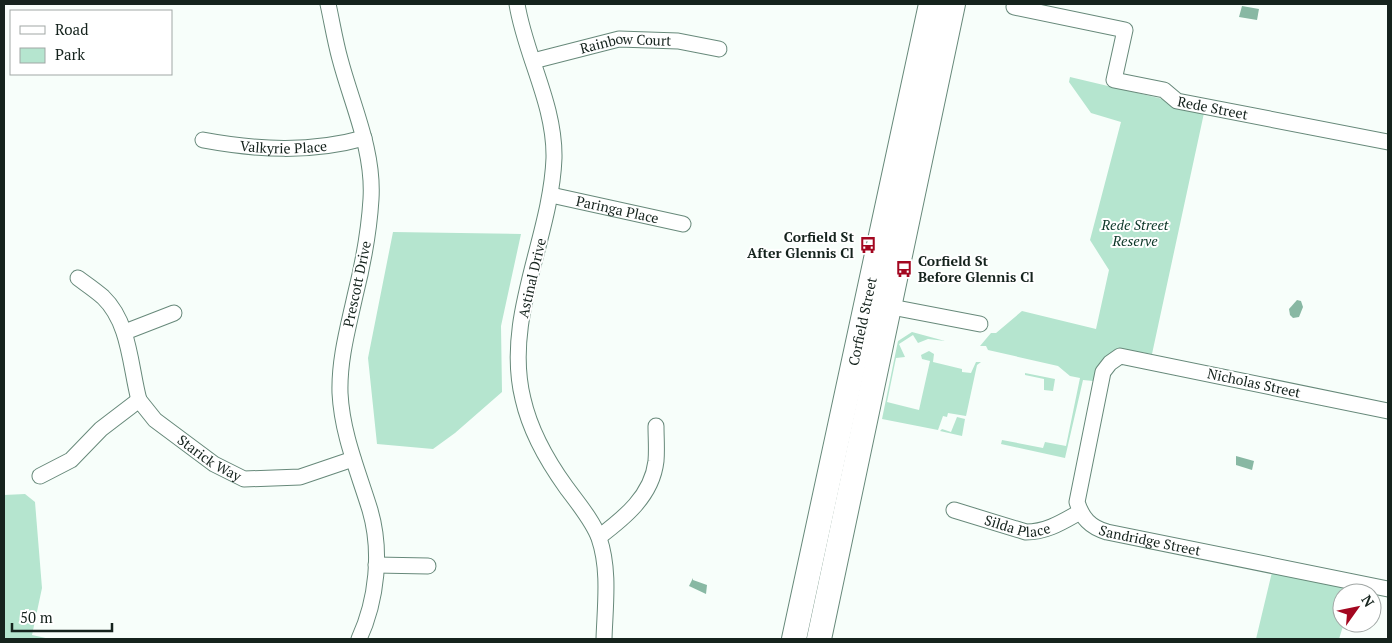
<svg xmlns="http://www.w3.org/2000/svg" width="1392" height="643" font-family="'PT Serif',serif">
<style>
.green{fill:#b5e5cf}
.water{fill:#88b8a3}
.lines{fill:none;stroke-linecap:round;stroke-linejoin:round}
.minor-casing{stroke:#67897a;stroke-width:17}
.primary-casing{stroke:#67897a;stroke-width:26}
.minor{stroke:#fff;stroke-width:15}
.primary{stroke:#fff;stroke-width:24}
.labels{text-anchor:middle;stroke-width:4;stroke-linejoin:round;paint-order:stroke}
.street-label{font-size:14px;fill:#15231d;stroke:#fff}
.park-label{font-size:14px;font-style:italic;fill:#0b3627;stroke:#fff}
.poi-label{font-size:14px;font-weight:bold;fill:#15231d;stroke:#fff;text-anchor:end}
</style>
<rect width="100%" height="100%" fill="#f7fefa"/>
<g class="green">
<path d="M1070,77L1167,100L1183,110L1204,113L1152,354C1122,348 1103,349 1093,381L1083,380L1065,458L1001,444L1002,440L1043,448L1045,442L1066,446L1080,378L1070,376L1058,366L988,350L986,346H980L991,333H996L1022,311L1096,329L1109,270L1090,240L1121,122L1091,113L1069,82Z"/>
<path d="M393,232L521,234L501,326L502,392L455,433L433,449L377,444L368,358Z"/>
<path d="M912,332L945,341L928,339L918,343L913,335L899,344L905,357L896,358L887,402L919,410L930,361L922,359L921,355L929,351L934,354L933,362L962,369V372L971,373L976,362H986H981L977,365L966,416L948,413L947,417L943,416L938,430L882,419L898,341Z"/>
<path d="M1025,373L1055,379L1053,391L1044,390V379L1025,375Z"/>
<path d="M957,417L965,419L962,436L940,431L942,429L951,432Z"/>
<path d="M25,494L35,502L42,588L32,635L50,639H4V495Z"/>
<path d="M1272,572L1352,589L1351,593H1342L1344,623L1339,639H1256Z"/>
</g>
<g class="water">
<path d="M1242,6L1259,9L1257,20L1239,17Z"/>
<path d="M1297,300L1301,301L1303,307L1299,317L1293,318L1290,315L1289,309Z"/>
<path d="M1236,456L1254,461L1252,470L1236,465Z"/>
<path d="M693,578V580L707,585L706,594L689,586Z"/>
</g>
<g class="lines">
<g class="minor-casing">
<g id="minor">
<path d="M328,4C332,22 335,41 340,59C352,105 374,150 371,199C369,232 363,264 355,296C348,328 339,360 340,393C342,434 358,471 370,510C382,551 377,600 359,639"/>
<path d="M517,4C525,55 555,104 554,158C551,238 503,318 523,399C530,430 548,462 566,487C577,502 593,521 599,538C610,570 605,606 604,639"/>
<path id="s1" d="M1014,7L1125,30L1114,80L1164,90L1177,101L1388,142"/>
<path id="s2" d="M533,61L619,39L678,41L719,49"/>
<path id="s3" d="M203,140C257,150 311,153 364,138"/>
<path id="s4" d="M551,195L683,224"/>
<path d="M78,278C86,284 95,290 103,297C130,323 130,366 139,400"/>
<path d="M881,305L980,324"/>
<path d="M125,332L174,313"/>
<path id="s5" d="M1388,411L1120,356L1110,363L1103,372L1077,502C1082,518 1090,527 1107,532L1388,589"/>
<path id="s6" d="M40,476L71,460L101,429L139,400L155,420L214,464L244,479L300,477L353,459"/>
<path id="s7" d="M954,510L1026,532C1047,532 1062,522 1080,512"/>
<path d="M599,537C624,518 652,496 656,461C657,450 656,437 656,426"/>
<path d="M376,565L428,566"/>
</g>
</g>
<g class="primary-casing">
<g id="primary">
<path id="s8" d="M794,639L931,4"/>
<path d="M819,639L953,4"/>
</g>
</g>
<use href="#minor" class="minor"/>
<use href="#primary" class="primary"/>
</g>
<defs>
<g id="bus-bare" transform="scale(1.35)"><path d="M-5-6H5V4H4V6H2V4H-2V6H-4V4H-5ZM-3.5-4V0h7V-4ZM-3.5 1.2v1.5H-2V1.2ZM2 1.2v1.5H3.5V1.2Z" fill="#a30720" stroke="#fff" stroke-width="2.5" paint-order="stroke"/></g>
</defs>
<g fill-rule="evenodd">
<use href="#bus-bare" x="868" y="245"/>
<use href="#bus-bare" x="904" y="269"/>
</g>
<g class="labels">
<g class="street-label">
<text dy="5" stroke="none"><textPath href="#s2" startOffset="95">Rainbow Court</textPath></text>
<text dy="5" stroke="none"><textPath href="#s1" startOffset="269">Rede Street</textPath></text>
<text dy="5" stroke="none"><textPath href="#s3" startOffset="81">Valkyrie Place</textPath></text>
<text dy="5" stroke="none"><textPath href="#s4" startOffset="68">Paringa Place</textPath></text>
<text transform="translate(532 278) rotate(-77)" y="5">Astinal Drive</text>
<text transform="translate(357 284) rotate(-78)" y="5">Prescott Drive</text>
<text dy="5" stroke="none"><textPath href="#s8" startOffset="325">Corfield Street</textPath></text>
<text transform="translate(1254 383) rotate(12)" y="5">Nicholas Street</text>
<text dy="5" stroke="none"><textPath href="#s6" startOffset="218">Starick Way</textPath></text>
<text dy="5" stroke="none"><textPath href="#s7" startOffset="66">Silda Place</textPath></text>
<text dy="5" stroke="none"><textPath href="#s5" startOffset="518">Sandridge Street</textPath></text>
</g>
<g class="park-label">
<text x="1135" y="230">Rede Street<tspan x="1135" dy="16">Reserve</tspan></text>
</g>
<g class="poi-label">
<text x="854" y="242">Corfield St<tspan x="854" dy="16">After Glennis Cl</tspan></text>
<text x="918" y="266" text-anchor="start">Corfield St<tspan x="918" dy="16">Before Glennis Cl</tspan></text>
</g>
</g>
<rect width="1392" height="643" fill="none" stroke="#15231d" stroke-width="10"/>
<rect x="10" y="10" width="162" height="65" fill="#ffffff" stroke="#a1a7a5"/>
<rect x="20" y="26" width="25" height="8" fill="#ffffff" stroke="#a1a7a5"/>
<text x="55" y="35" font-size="15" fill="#15231d">Road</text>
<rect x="20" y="48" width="25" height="15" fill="#b5e5cf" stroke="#a1a7a5"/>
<text x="55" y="60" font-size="15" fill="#15231d">Park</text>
<g transform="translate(1357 608) rotate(57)"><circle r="24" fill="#ffffff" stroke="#a1a7a5"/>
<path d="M0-4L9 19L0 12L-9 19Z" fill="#a30720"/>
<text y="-8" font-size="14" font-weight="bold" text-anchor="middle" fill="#15231d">N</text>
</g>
<path d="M12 623v8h100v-8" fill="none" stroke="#15231d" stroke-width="2.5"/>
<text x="20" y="623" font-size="15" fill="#15231d" stroke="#ffffff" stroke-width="4" paint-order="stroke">50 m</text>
</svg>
